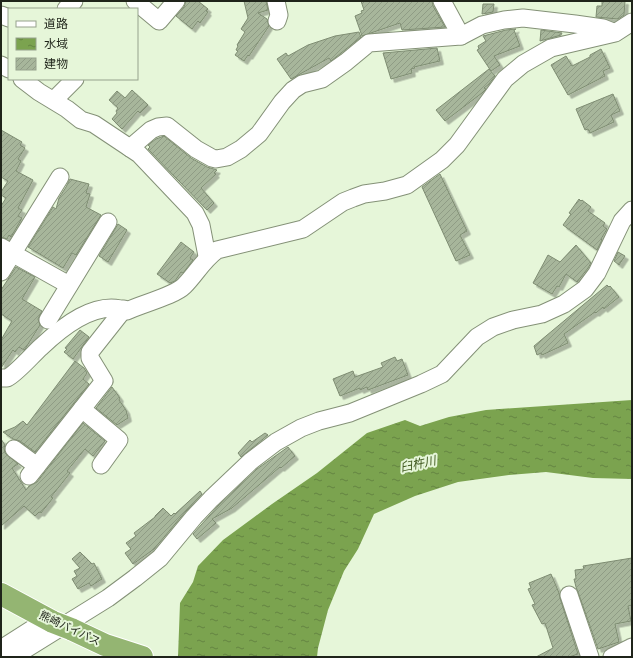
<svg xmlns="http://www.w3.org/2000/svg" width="633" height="658" font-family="Commissioner,'Noto Sans JP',sans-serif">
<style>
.water{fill:url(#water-ripples)}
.building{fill:url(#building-hatch);stroke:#7e8c72;filter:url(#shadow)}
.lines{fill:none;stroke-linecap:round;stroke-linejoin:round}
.minor-casing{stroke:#849177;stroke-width:19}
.highway-casing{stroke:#fff;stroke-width:24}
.minor{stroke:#fff;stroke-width:17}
.highway{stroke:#94b572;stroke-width:22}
.highway-bridge-casing{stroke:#fff;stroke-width:24;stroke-linecap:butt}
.highway-bridge{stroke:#94b572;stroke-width:22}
.labels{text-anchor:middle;stroke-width:4;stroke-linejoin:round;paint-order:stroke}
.street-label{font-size:11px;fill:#1f241a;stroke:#e6f6d9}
.water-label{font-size:12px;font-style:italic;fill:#3c561b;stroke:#e6f6d9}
</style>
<defs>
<pattern id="water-ripples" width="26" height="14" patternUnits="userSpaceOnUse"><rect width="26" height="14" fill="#7ba34f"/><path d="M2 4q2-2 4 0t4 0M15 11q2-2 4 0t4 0" fill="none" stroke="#648541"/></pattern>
<pattern id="building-hatch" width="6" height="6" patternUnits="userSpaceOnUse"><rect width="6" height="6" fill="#a7b69b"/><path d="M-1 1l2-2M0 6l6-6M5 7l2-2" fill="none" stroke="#8f9c85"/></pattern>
<filter id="shadow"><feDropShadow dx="3.5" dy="3.5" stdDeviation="0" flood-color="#0004"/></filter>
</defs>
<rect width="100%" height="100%" fill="#e6f6d9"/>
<path class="water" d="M632,400V479L593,478L546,472L509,475L458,482L415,496L374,514L358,549L344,571L328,610L318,648L317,657H178L180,603L193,582L198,566L223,540L272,504L317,473L367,433L405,420L420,426L449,417L486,410Z"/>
<g class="building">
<path d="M186,1H198L208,9L206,11L208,12L200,23L198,21L192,29L176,16L184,7Z"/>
<path d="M244,1H266L268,10L258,13L267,19L269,26L249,56L248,55L244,61L235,55L238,51L236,50L238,46L237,45L245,32L241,29L248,18Z"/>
<path d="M361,1H432L433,6L445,27L402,30L400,23L362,36L355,16L362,13L361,11L364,10Z"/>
<path d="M602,1H625L624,15L618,19L596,17L597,6H602Z"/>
<path d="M483,4H494L493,12L482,14Z"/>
<path d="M516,29L514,30L520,46L494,56L500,65L491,71L477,50L479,49L478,46L486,41L483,36L506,30Z"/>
<path d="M541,30L562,33L561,35L540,41Z"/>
<path d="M359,32L361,37L331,61L329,58L291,79L277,59L286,53L288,56L308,45L335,36Z"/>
<path d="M437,48L440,61L414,67L415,68L411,69L412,73L391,79L383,53Z"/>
<path d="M601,49L610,68L603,71L605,76L568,95L551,65L566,56L572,66L590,57V55Z"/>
<path d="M489,69L495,76L489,84L484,88L486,89L482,93L445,121L436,110Z"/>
<path d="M132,90L148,105L140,113L138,111L122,129L112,119L117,113L116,111L118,108L109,100L117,91L125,98Z"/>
<path d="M613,94L620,111L611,115L614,122L590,133L588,129L585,130L576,109Z"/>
<path d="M1,130L22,142L20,145L25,148L18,159L21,161L16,171L33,180L18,208L22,210L18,216L22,218L11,237L9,235L7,239L1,237V206L6,198L1,195V192L8,181L1,177Z"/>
<path d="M164,136L191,158L207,167L217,170L214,173L216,174L201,188L214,203L207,210L148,149L150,147L148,145L156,139Z"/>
<path d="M440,174L467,231L460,235L470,255L456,261L422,187Z"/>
<path d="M70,179L89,184L86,193L90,194L86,207L101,215L76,255L72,253L63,268L28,247L53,207L56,209L59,198L66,187Z"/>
<path d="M579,199L581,201L582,200L591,207L588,211L605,223L603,226L607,229L601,239L602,240L597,250L563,225L571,214L569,213Z"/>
<path d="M118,224L127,230L108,262L99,256Z"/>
<path d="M181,242L194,252L190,258L193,260L183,273L181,272L175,281L170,283L157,274Z"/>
<path d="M576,245L591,263L588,268L577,282L566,274L559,287L557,286L552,294L533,283L548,255L560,262Z"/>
<path d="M618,252L625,256L619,265L614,261Z"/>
<path d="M16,267L35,277L22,299L42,311L38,319L40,325L25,349L24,350L19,347L15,352L13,350L1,368V340L12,321L1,314V290Z"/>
<path d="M607,285L609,287L610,286L619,297L604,309L603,307L596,313L595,312L564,334L568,343L542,355L541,353L537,355L534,346Z"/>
<path d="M80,330L89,337L73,359L64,352L67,349L65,348Z"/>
<path d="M395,357L397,361L402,359L408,375L368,390L367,387L360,390V388L340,396L333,379L353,371L355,377L383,367L381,363Z"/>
<path d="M75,361L84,368L87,373L83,379L89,384L35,452L20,441L13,439L3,432L15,427L23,421L27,425Z"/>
<path d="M112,387L120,398L119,400L126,410L128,418L117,425L96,408Z"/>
<path d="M83,423L105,441L93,456L85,449L67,471L70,473L51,497L53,498L41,513L39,512L35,516L24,506L1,526V439L5,445L4,448L5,453L18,464L12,468L26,490L29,486L37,482Z"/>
<path d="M265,433L268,435L241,457L238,453L250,440L252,442Z"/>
<path d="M288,447L295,456L281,468L280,467L232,508L212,519L216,523L197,539L193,534L218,506L257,469Z"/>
<path d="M200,491L202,494L186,511L154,549L133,564L125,553L131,549L126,543L136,536L134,533L155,517V516L163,508L171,516L174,513L175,514Z"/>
<path d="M80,552L92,564L94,563L102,579L91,586L89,583L78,589L72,579L77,576L74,571L80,568L72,559Z"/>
<path d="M632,558V605L628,606L631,621L615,624L619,642L598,649L578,592L576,587L574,579H576L575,570L584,569L583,566Z"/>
<path d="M551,574L559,593L560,598L578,654L569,657H536L553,648L545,623L542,624L532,605L535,604L528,589L531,588L529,583Z"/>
</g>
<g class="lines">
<g class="minor-casing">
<g id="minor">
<path d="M135,1L159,21L176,1"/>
<path d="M276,1L279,15L277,21"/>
<path d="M442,1L461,36"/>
<path d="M66,9L74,1"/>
<path d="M1,15L9,18"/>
<path d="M1,65L9,69"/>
<path d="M22,79L39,92L67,109L81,120L94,124L139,154L195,213L201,225L207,256"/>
<path d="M54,100L75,79"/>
<path d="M130,148L151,130L158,127L167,126L196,149L212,158L216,159L227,157L241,149L259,134L282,102L293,90L302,84L322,79L346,62L369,43L461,36L482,25L504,20L523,18L575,24L603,28L613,32"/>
<path d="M1,247L69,285"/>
<path d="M1,272L60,177"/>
<path d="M48,320L108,222"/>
<path d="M1,378C2,378 6,378 7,378C16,374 33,354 41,347C62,327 96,299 127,311C141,304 174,296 184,286C196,274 203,260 217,250L303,229L343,202L353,198L364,194L385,191L407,185L442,160L457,145L505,79L523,64L551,48L615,33L632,22"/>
<path d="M82,409L119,440L101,465"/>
<path d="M14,449L37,466"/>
<path d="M29,476L104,381L90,358V352L124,309"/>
<path d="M569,595L590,657"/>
<path d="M1,649L48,619"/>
<path d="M13,657L108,598L135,578L160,558L194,517L211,499L251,461L276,442L301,428L319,421L350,413L421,384L442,374L477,337L493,327L513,320L542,314L564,304L585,289L597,273L622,221L632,210"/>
<path d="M612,657L632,647"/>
</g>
</g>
<g class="highway-casing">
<g id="highway">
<path d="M1,594L53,622"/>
<path d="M71,629L105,645L142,657"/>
</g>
</g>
<use href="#minor" class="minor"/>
<use href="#highway" class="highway"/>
<g class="highway-bridge-casing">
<path id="highway-bridge" d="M53,622L71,629"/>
</g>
<use href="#highway-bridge" class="highway-bridge"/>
</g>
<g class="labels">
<g class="street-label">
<text transform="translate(70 628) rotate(25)" y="4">熊崎バイパス</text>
</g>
<g class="water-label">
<text transform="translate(418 464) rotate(-12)" y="4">臼杵川</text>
</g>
</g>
<rect width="633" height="658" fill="none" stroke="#1f241a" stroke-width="4"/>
<rect x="8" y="8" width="130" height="72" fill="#e6f6d9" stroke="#96a28d"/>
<rect x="16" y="21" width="20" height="6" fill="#ffffff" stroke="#96a28d"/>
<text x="44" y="28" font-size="12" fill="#1f241a">道路</text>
<rect x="16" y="38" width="20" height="12" fill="url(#water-ripples)" stroke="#96a28d"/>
<text x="44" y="48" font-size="12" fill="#1f241a">水域</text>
<rect x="16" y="58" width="20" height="12" fill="url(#building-hatch)" stroke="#96a28d"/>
<text x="44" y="68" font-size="12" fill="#1f241a">建物</text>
</svg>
